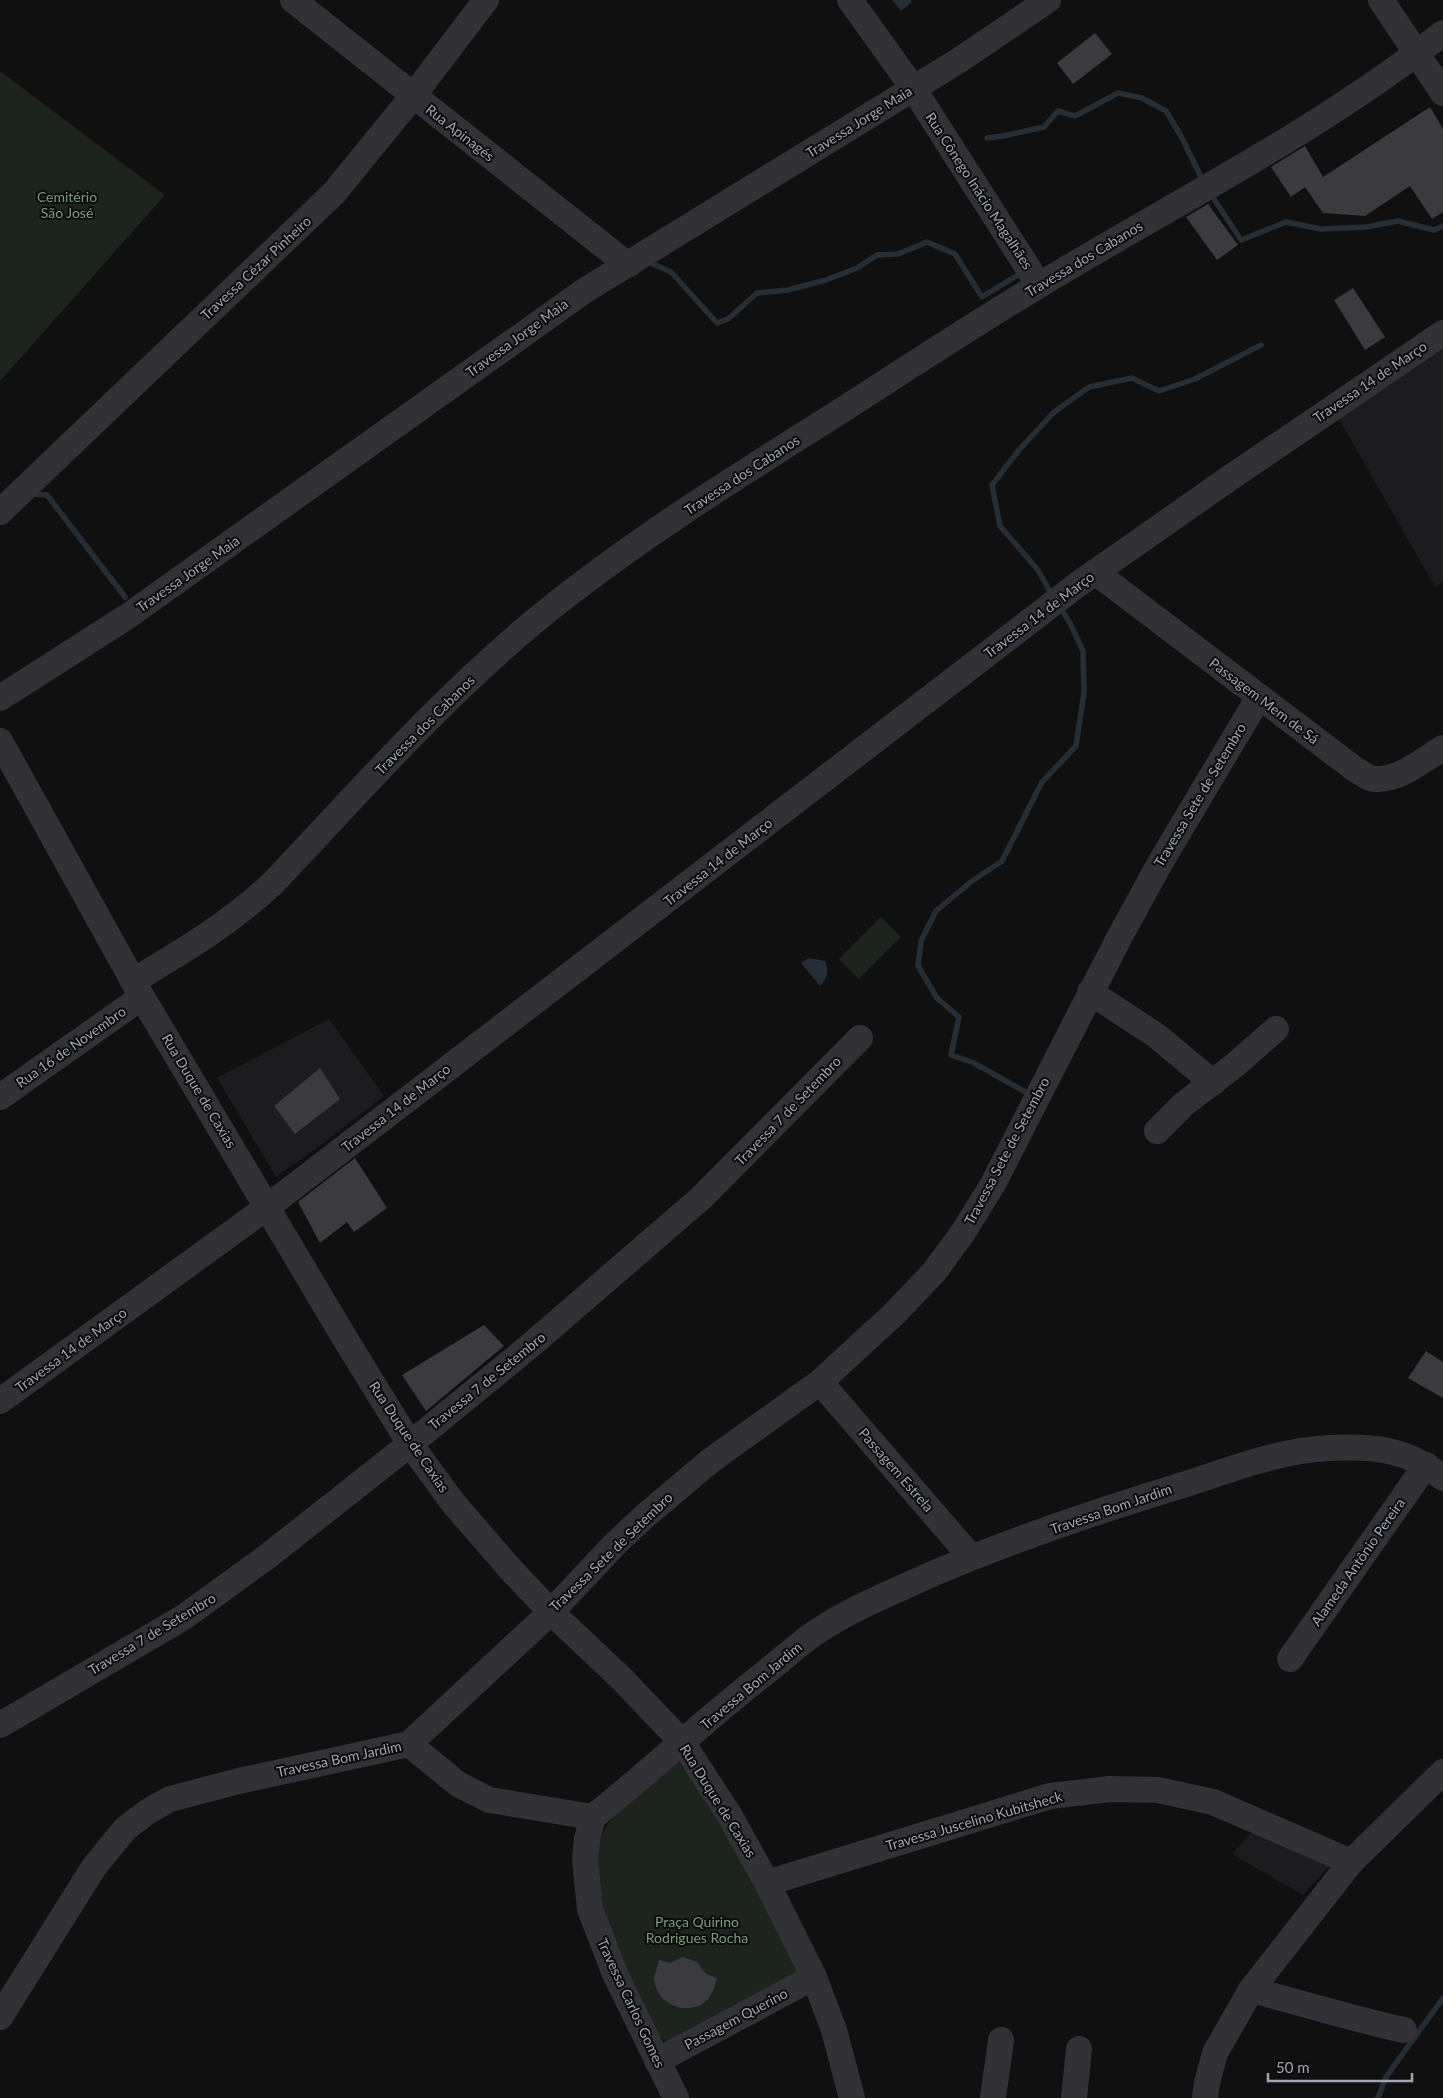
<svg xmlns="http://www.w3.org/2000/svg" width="1443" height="2098" font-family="Lato,sans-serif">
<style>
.built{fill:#1c1c1e}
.green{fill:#1c241d}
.water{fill:#262e35}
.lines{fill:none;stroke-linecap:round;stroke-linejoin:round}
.stream{stroke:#262e35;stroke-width:5.5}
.building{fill:#3a3a3f}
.minor{stroke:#313136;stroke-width:26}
.labels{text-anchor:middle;stroke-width:4;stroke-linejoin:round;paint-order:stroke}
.street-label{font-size:14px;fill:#a1a5b3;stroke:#0b0b0c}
.park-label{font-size:14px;fill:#779e7c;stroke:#0b0b0c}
</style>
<rect width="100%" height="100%" fill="#101011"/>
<g class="built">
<path d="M1443,349V582L1435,587L1339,419Z"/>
<path d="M329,1019L384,1096L318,1147L276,1177L217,1078Z"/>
<path d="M1259,1825L1332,1863L1303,1895L1232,1854Z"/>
</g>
<g class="green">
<path d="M0,71L165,195L0,381Z"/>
<path d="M881,917L901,937L859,979L839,959Z"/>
<path d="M678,1762L707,1795L801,1970L666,2042L656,2033L617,1952L604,1917L595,1869L600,1839L608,1824L617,1813Z"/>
</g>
<g class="water">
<path d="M892,0H910L912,2L901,11Z"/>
<path d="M809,958L825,961C829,972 828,977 820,986L801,963Z"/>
</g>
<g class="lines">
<g class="stream">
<path d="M987,138L1003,136L1044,127L1058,111L1075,116L1118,93L1142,98L1166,111L1181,136L1204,183"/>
<path d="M1210,193L1241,240L1286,222L1321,229L1366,227L1398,221L1434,230L1443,226"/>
<path d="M653,264L671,272L717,323L728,319L757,293L788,290L826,280L857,268L877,255L898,254L927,242L955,254L982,297L1023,272"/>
<path d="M33,494L47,495L125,597"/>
<path d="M1049,590L1038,570L1000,526L992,485L1019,450L1053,413L1089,387L1132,378L1159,391L1195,379L1261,345"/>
<path d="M1027,1093L974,1063L951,1055L959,1017L937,998L918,966L921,941L936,911L972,881L1002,861L1042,782L1076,746L1084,693L1083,651L1070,623L1061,609"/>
<path d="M1378,2098L1386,2077L1443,1998"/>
</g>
</g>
<g class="building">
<path d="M1095,33L1112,54L1073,84L1057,63Z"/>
<path d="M1430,107L1443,129V212L1432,219L1410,186L1365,216L1323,213L1305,187L1291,197L1271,167L1305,146L1323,177Z"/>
<path d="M1208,204L1238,245L1217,260L1186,217Z"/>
<path d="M1353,288L1385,337L1365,350L1334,300Z"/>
<path d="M320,1068L340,1099L295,1134L274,1106Z"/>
<path d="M355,1158L387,1208L354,1232L347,1222L320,1243L298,1202Z"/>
<path d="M484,1325L504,1346L426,1411L402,1375Z"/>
<path d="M1426,1351L1443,1362V1398L1408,1378Z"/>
<path d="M683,1957L697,1962L706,1974L717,1978L714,1988L709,1998L701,2005L690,2008H680L670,2004L661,1997L656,1988L654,1978L659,1960L669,1963Z"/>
</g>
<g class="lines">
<g class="minor">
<path d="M293,0L628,265"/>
<path d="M850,0L913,88L1039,285"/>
<path d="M1381,0L1443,93"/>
<path d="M0,512L334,193L413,96L486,0"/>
<path d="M1095,572L1356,770C1360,772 1365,776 1370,778C1395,784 1423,760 1443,748"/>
<path d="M0,698L128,616L584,291L958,61L1048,0"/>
<path d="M0,741L142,997L344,1337L410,1444L454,1504L513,1572L551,1612L622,1679L682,1742L730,1816L767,1883L814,1977L834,2030L852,2098"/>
<path d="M133,981C185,950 229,924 273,883C360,791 444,695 542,615C631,543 728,482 825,421C897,375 968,328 1041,284C1176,202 1319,131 1443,33"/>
<path d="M1090,992L1157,1036L1213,1083"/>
<path d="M0,1097L142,997"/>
<path d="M1157,1131L1184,1104L1235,1065L1276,1029"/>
<path d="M820,1382L971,1557"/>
<path d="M0,1401L266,1208L1077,585L1224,482L1443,333"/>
<path d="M1290,1659L1426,1465"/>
<path d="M0,1725L184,1617L268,1556L410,1444L531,1345L701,1198L860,1038"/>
<path d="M409,1744L551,1612L616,1543L645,1516L710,1461L820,1382L894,1314L934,1272L962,1234L993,1184L1119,938L1160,863L1259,697"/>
<path d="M593,1817L587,1839L585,1860L590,1909L615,1974L676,2098"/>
<path d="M767,1883L1050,1796L1110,1789L1158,1790L1213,1802L1351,1862"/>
<path d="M1251,1990C1302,2003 1353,2019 1404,2030"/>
<path d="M0,2017L94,1867L125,1829L147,1812L170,1799L239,1781L409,1744L458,1784L489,1800L593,1817C653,1769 709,1716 770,1669C785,1657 800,1643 815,1633C849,1610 886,1595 923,1578C1008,1541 1097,1511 1186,1484C1233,1469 1281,1450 1330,1448C1375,1446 1408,1449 1443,1478"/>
<path d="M657,2061L814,1977"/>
<path d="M993,2098L1001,2040"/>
<path d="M1074,2098L1079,2049"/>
<path d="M1205,2098L1207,2083L1215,2053L1251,1990L1351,1862L1443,1772"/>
</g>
</g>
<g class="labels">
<g class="street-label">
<text transform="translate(859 122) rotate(-32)" y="5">Travessa Jorge Maia</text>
<text transform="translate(460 133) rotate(38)" y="5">Rua Apinagés</text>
<text transform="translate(979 191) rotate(57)" y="5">Rua Cônego Inácio Magalhães</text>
<text transform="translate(1084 259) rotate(-31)" y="5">Travessa dos Cabanos</text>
<text transform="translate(256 268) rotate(-43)" y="5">Travessa Cézar Pinheiro</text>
<text transform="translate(517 338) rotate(-36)" y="5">Travessa Jorge Maia</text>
<text transform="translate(1370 382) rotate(-34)" y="5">Travessa 14 de Março</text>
<text transform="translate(742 475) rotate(-33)" y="5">Travessa dos Cabanos</text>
<text transform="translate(188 574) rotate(-35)" y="5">Travessa Jorge Maia</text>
<text transform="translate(1039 615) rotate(-37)" y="5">Travessa 14 de Março</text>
<text transform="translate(1264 701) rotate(37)" y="5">Passagem Mem de Sá</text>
<text transform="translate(425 725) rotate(-45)" y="5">Travessa dos Cabanos</text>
<text transform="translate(1200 795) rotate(-59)" y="5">Travessa Sete de Setembro</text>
<text transform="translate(718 862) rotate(-38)" y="5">Travessa 14 de Março</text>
<text transform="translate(71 1047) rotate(-35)" y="5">Rua 16 de Novembro</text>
<text transform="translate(199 1091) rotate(59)" y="5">Rua Duque de Caxias</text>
<text transform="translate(396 1108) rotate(-38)" y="5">Travessa 14 de Março</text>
<text transform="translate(788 1111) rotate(-46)" y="5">Travessa 7 de Setembro</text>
<text transform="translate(1007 1151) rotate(-62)" y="5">Travessa Sete de Setembro</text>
<text transform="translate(71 1350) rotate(-36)" y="5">Travessa 14 de Março</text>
<text transform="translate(487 1381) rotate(-39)" y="5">Travessa 7 de Setembro</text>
<text transform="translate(409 1437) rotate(56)" y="5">Rua Duque de Caxias</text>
<text transform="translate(896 1470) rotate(49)" y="5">Passagem Estrela</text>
<text transform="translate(1111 1509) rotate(-19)" y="5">Travessa Bom Jardim</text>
<text transform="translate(611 1552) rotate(-44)" y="5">Travessa Sete de Setembro</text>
<text transform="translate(1358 1562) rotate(-55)" y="5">Alameda Antônio Pereira</text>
<text transform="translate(152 1634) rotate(-31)" y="5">Travessa 7 de Setembro</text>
<text transform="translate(751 1686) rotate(-40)" y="5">Travessa Bom Jardim</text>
<text transform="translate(339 1759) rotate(-12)" y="5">Travessa Bom Jardim</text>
<text transform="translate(718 1801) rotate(58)" y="5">Rua Duque de Caxias</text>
<text transform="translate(974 1821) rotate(-16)" y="5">Travessa Juscelino Kubitsheck</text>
<text transform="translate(631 2003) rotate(65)" y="5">Travessa Carlos Gomes</text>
<text transform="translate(736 2019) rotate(-28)" y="5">Passagem Querino</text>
</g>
<g class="park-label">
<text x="67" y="202">Cemitério<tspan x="67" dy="16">São José</tspan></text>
<text x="697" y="1927">Praça Quirino<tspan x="697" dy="16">Rodrigues Rocha</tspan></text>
</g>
</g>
<path d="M1268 2073v8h144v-8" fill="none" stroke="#a1a5b3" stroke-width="2.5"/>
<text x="1276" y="2073" font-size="15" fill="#a1a5b3" stroke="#0b0b0c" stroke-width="4" paint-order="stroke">50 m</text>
</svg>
